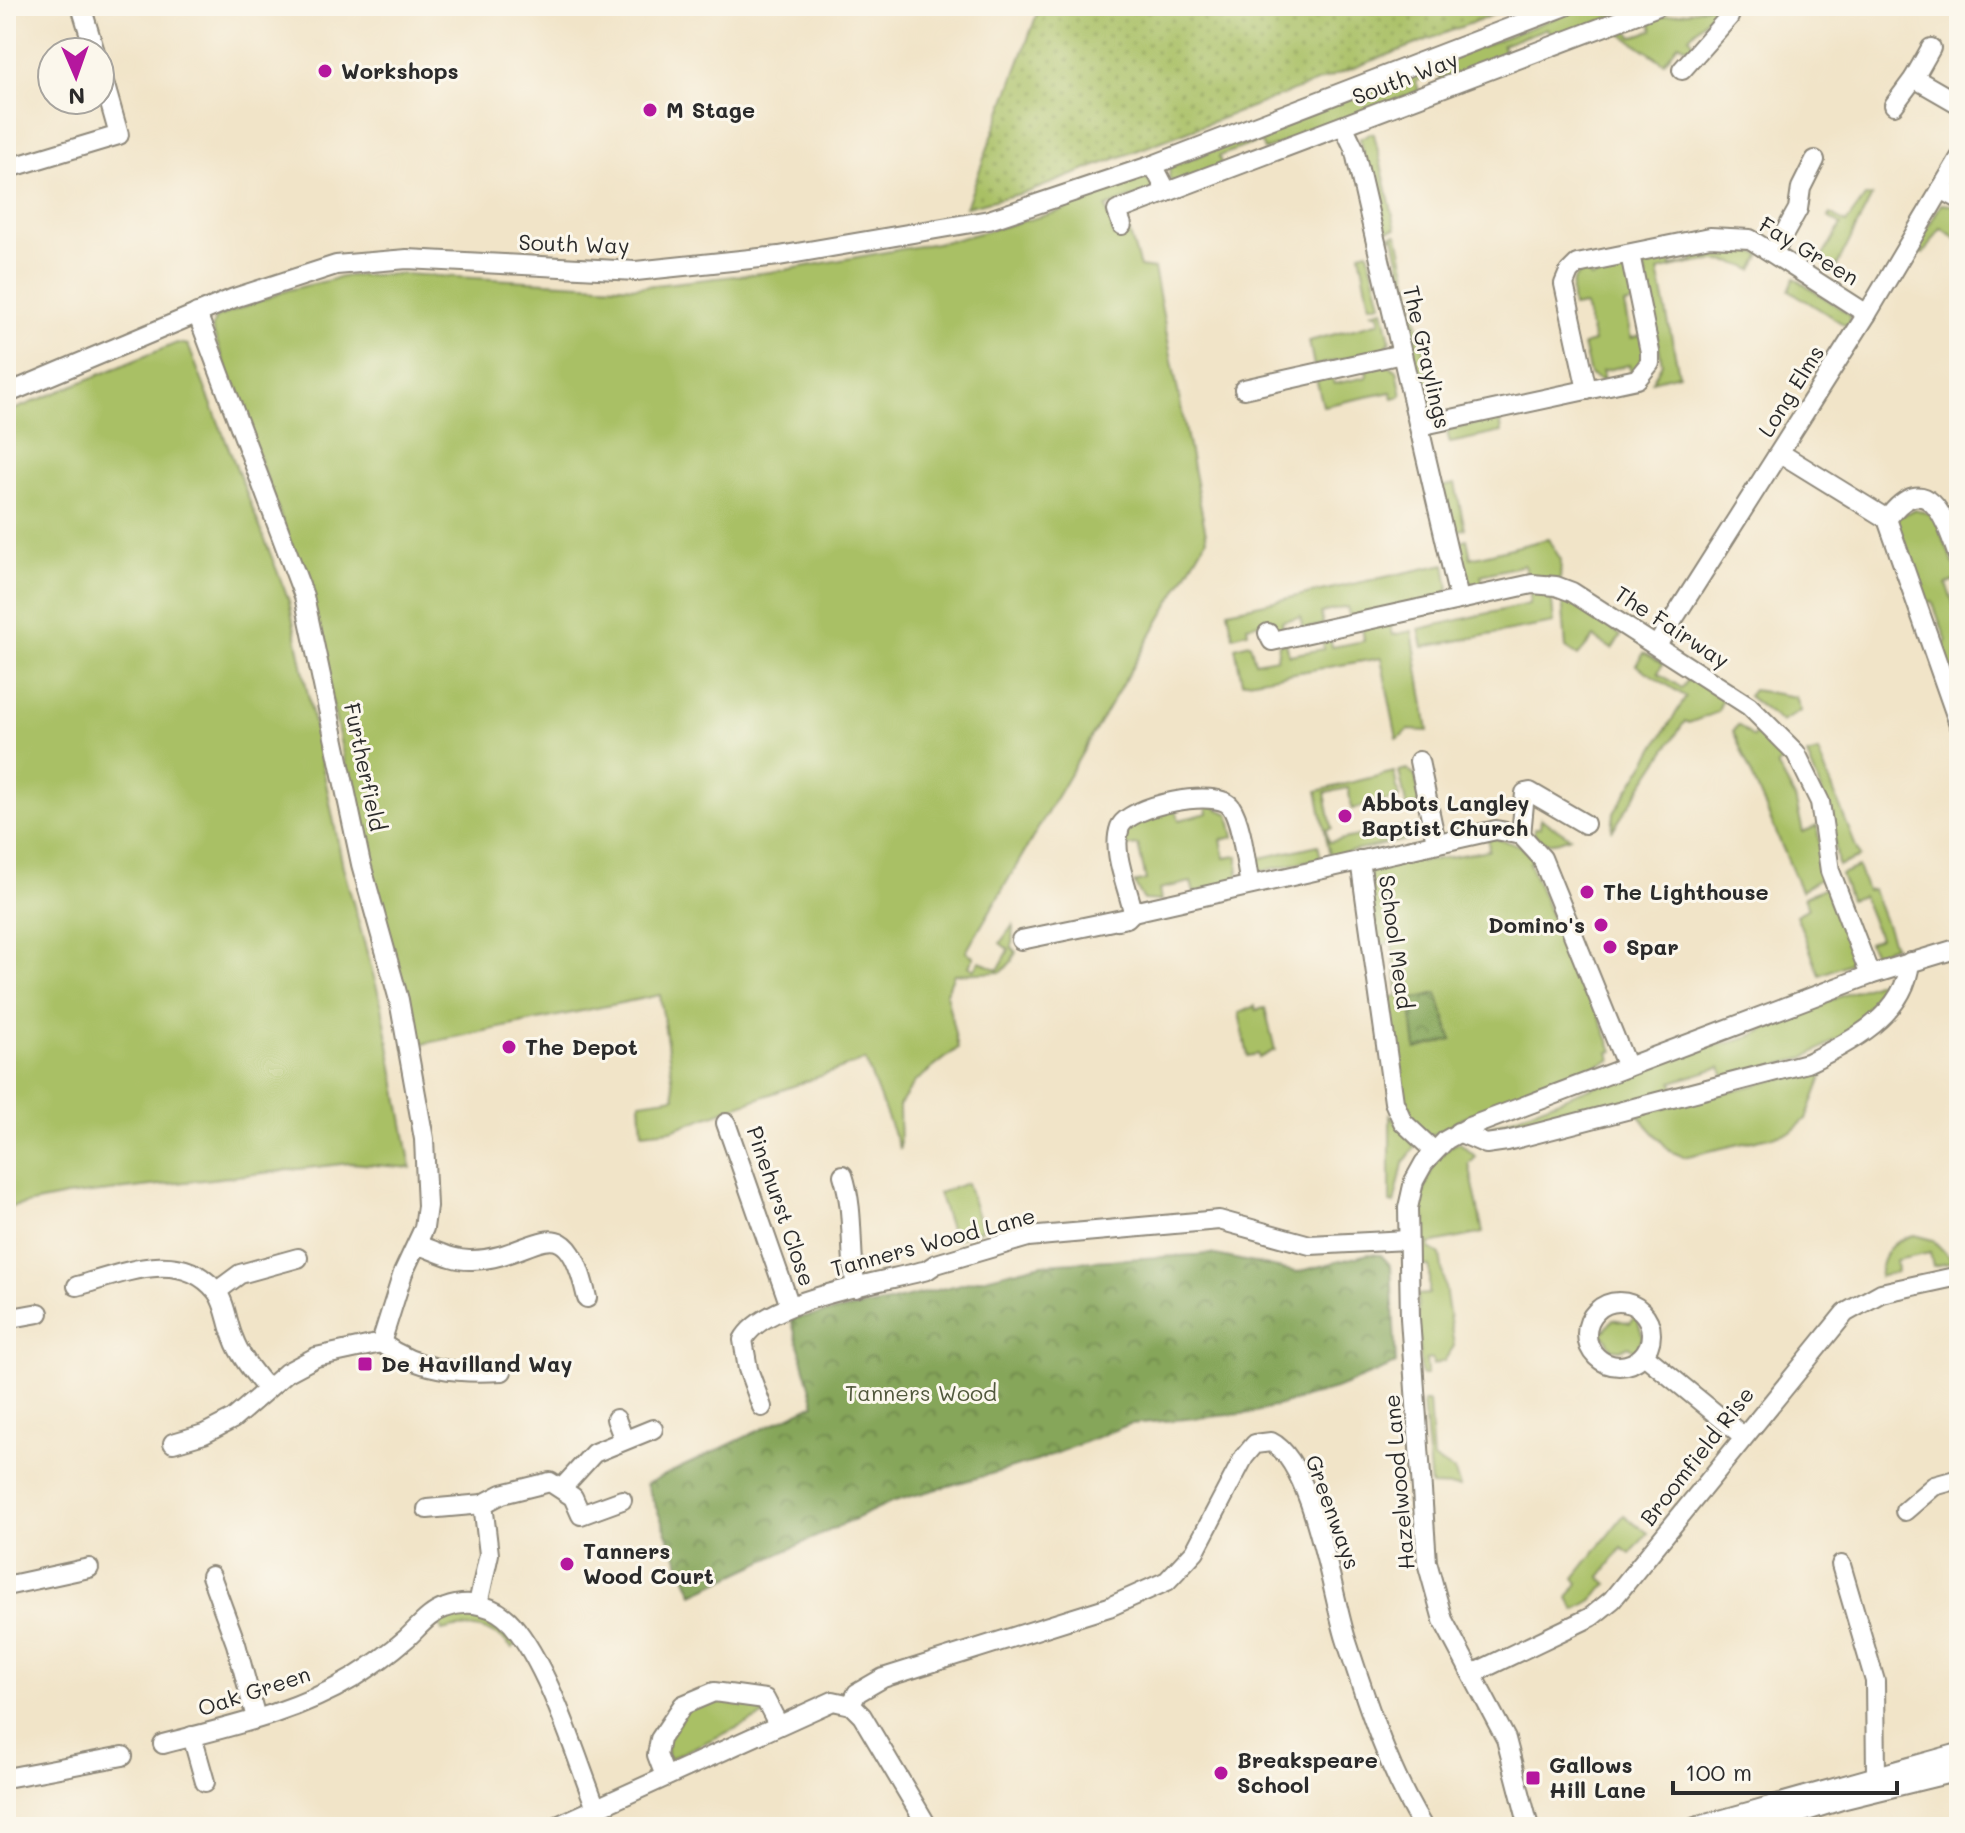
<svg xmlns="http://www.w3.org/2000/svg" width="1965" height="1833" font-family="Mali,sans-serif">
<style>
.grass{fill:#a9c065;stroke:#6a7648;stroke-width:2}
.forest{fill:url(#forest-crowns);stroke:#586842;stroke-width:2}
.park{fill:url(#park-dots);stroke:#6a7648;stroke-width:2}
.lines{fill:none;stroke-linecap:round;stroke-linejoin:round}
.minor-casing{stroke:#8e887a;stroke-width:22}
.minor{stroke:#fff;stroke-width:18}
.poi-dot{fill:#b5179e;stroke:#fbf7ec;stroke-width:3}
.labels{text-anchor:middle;stroke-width:6;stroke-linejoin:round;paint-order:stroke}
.poi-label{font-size:22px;font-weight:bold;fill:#2b2b2b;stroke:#fbf7ec;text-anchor:start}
.street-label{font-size:22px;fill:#2b2b2b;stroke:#fbf7ec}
.park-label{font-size:22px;fill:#51583c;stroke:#fbf7ec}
</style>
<defs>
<pattern id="forest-crowns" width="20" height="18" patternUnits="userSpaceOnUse" patternTransform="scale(2)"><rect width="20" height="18" fill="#86a65a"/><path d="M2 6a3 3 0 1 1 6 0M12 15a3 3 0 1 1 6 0" fill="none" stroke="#6e874b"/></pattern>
<pattern id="park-dots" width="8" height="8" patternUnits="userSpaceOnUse" patternTransform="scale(2)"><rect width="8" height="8" fill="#a9c065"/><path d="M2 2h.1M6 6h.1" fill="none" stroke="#8a9c53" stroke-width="1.8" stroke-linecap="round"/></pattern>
</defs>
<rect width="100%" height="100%" fill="#fbf7ec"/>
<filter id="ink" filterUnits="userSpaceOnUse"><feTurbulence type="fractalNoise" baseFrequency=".0125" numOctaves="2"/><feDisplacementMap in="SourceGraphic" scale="16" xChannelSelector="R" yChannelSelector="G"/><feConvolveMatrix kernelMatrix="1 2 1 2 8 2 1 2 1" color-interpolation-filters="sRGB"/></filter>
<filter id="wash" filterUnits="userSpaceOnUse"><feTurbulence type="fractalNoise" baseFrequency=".006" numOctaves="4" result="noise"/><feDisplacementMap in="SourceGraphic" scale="32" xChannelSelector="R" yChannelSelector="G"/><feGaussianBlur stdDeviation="1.8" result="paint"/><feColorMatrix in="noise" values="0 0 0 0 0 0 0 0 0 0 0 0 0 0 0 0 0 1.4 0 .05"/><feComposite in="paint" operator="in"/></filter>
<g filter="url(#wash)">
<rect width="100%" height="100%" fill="#f1e4c8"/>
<g class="grass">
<path d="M1586,6H1641L1553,40L1547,28L1502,45L1507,58L1442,83L1437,73L1416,81L1419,91L1264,150L1260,141L1219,156L1222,167L1173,182L1169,178L1170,167Z"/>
<path d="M1708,6H1728L1717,22L1709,16L1689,37L1696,45L1690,49L1679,43L1664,63L1617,31L1628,28L1632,37L1653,30L1650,20C1671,12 1688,15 1708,6Z"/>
<path d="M1370,133L1374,134L1396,229L1381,231L1360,138Z"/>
<path d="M1141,177L1154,182L1150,191L1106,207L1114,236L1129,231L1140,267L1154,269L1207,539L966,952L974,957L969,966L974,970L980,961L998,970L1009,950L1000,943L1013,925L1012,948L1016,952L1012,961L1002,972L954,974L946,993L958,1048L915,1082L899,1106L900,1150L865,1060L671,1130L642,1133L640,1102L675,1097L660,995L422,1044L429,1078L418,1075L366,863L309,594L212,329L215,318L288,290L347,276L402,274L637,287L779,271L953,240L1061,211Z"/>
<path d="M1872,196L1835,270L1820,261L1841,225L1828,217L1830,214L1846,223L1865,197Z"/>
<path d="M1941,204L1959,206V240L1941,228L1923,254L1915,250Z"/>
<path d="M1396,234L1398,236L1439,415L1422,413L1398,310L1409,308L1394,237L1382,238Z"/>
<path d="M1712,245H1729L1761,255L1753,270C1721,253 1691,264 1658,271L1679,374L1652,381L1662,363L1644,267L1652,258L1669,254L1671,266L1693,262L1691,250Z"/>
<path d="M1368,251L1381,303L1370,305L1360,253Z"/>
<path d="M1609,262C1631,266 1630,283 1635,302L1624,305L1631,338L1643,335L1647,353L1632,376L1629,365L1602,371L1604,382L1590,375L1583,345L1594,342L1585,305L1573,307C1570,287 1570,279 1587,267L1590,278L1611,273Z"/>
<path d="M1795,278L1850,315L1848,327L1789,290Z"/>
<path d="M1383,309L1390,340L1386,349L1314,366L1309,341L1380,322L1379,314L1371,312Z"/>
<path d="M177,343L188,345L289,601L343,867L382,1006L411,1168L350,1163L66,1196L6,1208V413Z"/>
<path d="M1386,365L1397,370L1402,396L1393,398L1391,392L1323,406L1316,378L1331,375L1334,384L1367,377L1366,367Z"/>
<path d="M1500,418L1502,432L1450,443L1447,432L1451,429Z"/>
<path d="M1455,484L1465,529L1449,532L1441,487Z"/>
<path d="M1915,509L1935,516L1959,579L1946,584L1959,618V708L1937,647L1947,642L1932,601L1920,604L1895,530L1898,517Z"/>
<path d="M1467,539L1471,558L1548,539L1561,560L1560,581L1527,577L1524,565L1481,575L1484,587C1459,586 1457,562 1451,543Z"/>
<path d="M1445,564L1449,589L1442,597L1350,618L1347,607L1321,613L1323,625L1303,629L1300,617L1282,621L1284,633L1276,631L1271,620L1247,626L1248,632L1233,636L1228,611Z"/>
<path d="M1531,591L1551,593L1554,623L1423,647L1419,629L1529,604Z"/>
<path d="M1562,596L1598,617L1621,636L1612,649L1594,637L1578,656L1566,648Z"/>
<path d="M1389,619L1393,635L1412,631L1428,731L1408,730L1397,739L1381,658L1242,682L1235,647L1250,643L1255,662L1277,658L1279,644L1286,642L1289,655L1324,649L1321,635L1329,633L1332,647L1364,641L1362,625Z"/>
<path d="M1644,653L1663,663L1658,673L1682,688L1691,675L1723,697L1718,712L1689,723L1685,721L1612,831L1614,813L1686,697L1636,665Z"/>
<path d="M1753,690L1796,697L1801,711L1781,722L1748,696Z"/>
<path d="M1738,725L1753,737L1762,725L1789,757L1777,765L1795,798L1803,832L1817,826L1824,876L1801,891L1733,731Z"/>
<path d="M1818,752L1860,857L1838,866L1831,816L1807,755Z"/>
<path d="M1407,769L1416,777L1420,804L1407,809L1399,771Z"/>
<path d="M1394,772L1399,798L1352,809L1348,788L1325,793L1332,828L1326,830L1329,842L1406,826V840L1330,856L1317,791Z"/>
<path d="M1206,803L1229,814L1234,837L1221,840L1225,858L1238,856V880L1194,893L1191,882L1159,889L1161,901L1144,900L1134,883L1146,880L1138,845L1125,847L1126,833L1135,820L1176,810L1179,820L1208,813Z"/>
<path d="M1541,818L1543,820L1570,837C1556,843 1545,846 1534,834V828H1540Z"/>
<path d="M1494,838L1521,846L1534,860L1529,863L1574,970L1580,968L1613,1051L1609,1052L1611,1060L1462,1118L1431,1136C1390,1110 1393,1042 1385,999L1399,996L1392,943L1378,944L1368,878L1376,863L1418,852L1421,862L1489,850L1488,839Z"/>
<path d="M1318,845L1321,858L1263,871L1255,867L1252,860Z"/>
<path d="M1858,867L1867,891L1873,890L1894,946L1874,953L1868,943L1879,938L1862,896L1850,900L1841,874Z"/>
<path d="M1826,887L1856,957L1855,961L1820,975L1796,915L1809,908L1804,897Z"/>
<path d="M1892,977L1898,978L1895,996L1850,1032L1804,1058L1725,1079L1721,1067L1672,1082L1675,1094L1553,1124L1545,1120L1506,1129L1497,1137L1481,1130L1705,1044C1728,1047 1760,1036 1777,1020Z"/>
<path d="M1255,1006L1256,1010L1265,1008L1275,1050L1259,1058L1258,1054L1248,1056L1239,1013Z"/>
<path d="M1815,1070L1823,1075L1806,1119L1791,1132L1684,1157L1670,1151L1637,1114Z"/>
<path d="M1390,1115L1415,1147L1403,1164L1394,1204L1390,1203Z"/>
<path d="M1459,1142L1476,1157L1469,1164L1483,1233L1429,1244L1430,1249L1440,1255L1454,1346L1444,1361L1433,1365L1432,1359L1426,1360L1427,1375H1421L1417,1295L1429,1294V1266H1417C1417,1230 1419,1158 1459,1142Z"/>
<path d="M967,1183L982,1230L954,1240L938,1193Z"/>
<path d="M1914,1235L1933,1240L1954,1262L1933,1266L1930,1253L1896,1260L1897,1272L1879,1277C1882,1253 1890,1241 1914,1235Z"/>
<path d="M1636,1315L1643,1337L1635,1352L1629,1346L1620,1350L1612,1349L1605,1336L1593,1338L1594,1329L1605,1330L1613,1319L1630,1323Z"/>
<path d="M1423,1402H1429L1433,1459L1454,1471L1460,1487L1431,1486Z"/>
<path d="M1624,1515L1648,1533L1630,1554L1622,1548L1600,1577L1608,1584L1589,1602L1575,1610L1568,1598L1578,1583L1574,1578Z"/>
<path d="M453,1612C484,1613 497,1619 518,1643L512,1648C495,1627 467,1624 442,1631L438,1618Z"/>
<path d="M716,1698L760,1705L765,1715L667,1760L666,1741L687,1709Z"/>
</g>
<g class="forest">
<path d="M1437,993L1452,1040L1416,1049L1410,1000Z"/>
<path d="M1211,1254L1297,1272L1368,1254L1381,1255L1391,1266L1396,1364L1335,1389L1252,1413L1130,1424L1037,1461L891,1502L693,1594L646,1484L815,1404L791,1319L884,1303L1042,1264Z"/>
</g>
<path class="park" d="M1040,6H1516L1031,191L966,207Z"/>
</g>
<g filter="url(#ink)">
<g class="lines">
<g class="minor-casing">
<g id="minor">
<path d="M81,6L95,52"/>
<path d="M1931,48L1914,78L1959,104"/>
<path d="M1682,70L1729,17L1733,6"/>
<path d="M1894,105L1914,78"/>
<path d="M1344,127L1354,148L1459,599"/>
<path d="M1153,165L1167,192L1658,6"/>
<path d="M6,169L119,135L100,68"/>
<path d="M1941,189L1959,199"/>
<path d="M1122,225L1117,211L1167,192"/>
<path d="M1774,252L1798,209L1801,188L1815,160"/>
<path d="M1244,389L1402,354"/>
<path d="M1587,390L1564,284L1569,272L1577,264L1710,237L1750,239L1867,314"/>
<path d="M6,394L234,298L336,265L407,259L636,271L779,256L989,220L1153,165L1566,6"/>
<path d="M1419,426L1637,379L1650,363V352L1630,254"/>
<path d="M1780,453L1887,519L1959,724"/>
<path d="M1887,519C1929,463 1947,525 1959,559"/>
<path d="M1268,633L1272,641L1532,584L1556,586L1572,592L1749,706L1796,753L1820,802L1830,871L1870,975"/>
<path d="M1657,645L1867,314L1959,159"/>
<path d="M1419,761L1436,842"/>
<path d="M1521,835L1525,793L1530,792L1585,824"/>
<path d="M1360,860L1394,1102L1403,1122L1433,1150"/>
<path d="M1250,885C1246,866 1242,823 1231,807C1218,787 1128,806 1120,827C1111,852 1128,887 1133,912L1496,830L1521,835L1542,858L1627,1067"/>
<path d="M1021,940L1127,918L1133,912"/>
<path d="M726,1123L790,1306"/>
<path d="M1458,1132L1486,1144L1507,1141L1807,1063C1851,1042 1905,1015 1910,962"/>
<path d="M843,1175C855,1212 849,1250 856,1288"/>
<path d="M419,1245C436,1251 454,1261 472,1260C538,1258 564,1198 587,1298"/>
<path d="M77,1286C121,1274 180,1247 216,1291C226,1303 227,1323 233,1337C240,1357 254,1373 267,1389"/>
<path d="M217,1291L240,1274L298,1258"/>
<circle cx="1619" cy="1334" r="32"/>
<path d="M6,1319L39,1313"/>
<path d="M381,1343C418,1370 458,1374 502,1371"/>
<path d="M1644,1355L1743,1436"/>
<path d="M762,1407L748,1369L743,1340C763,1300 883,1282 927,1270L936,1264L1028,1237L1219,1220L1310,1245L1408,1240"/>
<path d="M616,1419L624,1440"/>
<path d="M173,1443L204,1434L233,1419L286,1373L316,1357L381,1343L403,1273L424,1228L427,1206L424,1139L399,1000L361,864L304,596L197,313"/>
<path d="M563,1487L594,1453L653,1429"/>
<path d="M427,1509L483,1504"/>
<path d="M1905,1511L1934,1486L1959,1479"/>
<path d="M1841,1565L1875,1681L1876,1775"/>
<path d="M211,1576L236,1644L256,1718"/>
<path d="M6,1586L89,1568"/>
<path d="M478,1604L489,1554L483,1504L502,1494L550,1482L573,1497L581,1515L622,1500"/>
<path d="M1472,1674L1591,1617L1612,1600L1845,1313L1881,1293L1959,1276"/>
<path d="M851,1705L857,1693L883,1678L1109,1607L1167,1581L1195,1551L1244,1457L1255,1444L1271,1442C1313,1462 1332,1595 1346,1639C1367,1703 1388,1770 1423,1827"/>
<path d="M192,1736L205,1782"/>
<path d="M163,1744C228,1727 295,1713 353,1678C372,1666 391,1652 407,1638C419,1627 429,1613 445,1608C469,1599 495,1605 512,1624C549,1667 575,1754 596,1808"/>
<path d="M665,1776L657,1755L660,1739L683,1705L714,1692L765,1699L778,1724"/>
<path d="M6,1778L123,1756"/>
<path d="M555,1827L833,1701L851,1705L862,1716L928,1827"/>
<path d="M1529,1827L1506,1739L1443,1620L1427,1562L1410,1318L1408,1208L1414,1181L1424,1163L1446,1140L1469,1127L1870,975L1959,948"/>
<path d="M1695,1827L1959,1753"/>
<path d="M1756,1827L1845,1799L1959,1771"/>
</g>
</g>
<use href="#minor" class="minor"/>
</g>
</g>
<g class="poi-dot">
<circle cx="325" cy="71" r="8"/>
<circle cx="650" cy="110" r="8"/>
<circle cx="1345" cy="816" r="8"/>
<circle cx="1587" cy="892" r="8"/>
<circle cx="1601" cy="925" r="8"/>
<circle cx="1610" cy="947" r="8"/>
<circle cx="509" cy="1047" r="8"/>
<rect x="357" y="1356" width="16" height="16" rx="4"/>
<circle cx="567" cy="1564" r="8"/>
<circle cx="1221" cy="1773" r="8"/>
<rect x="1525" y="1770" width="16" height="16" rx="4"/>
</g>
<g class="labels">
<g class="poi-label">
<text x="341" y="79">Workshops</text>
<text x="666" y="118">M Stage</text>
<text x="1361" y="811">Abbots Langley<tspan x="1361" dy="25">Baptist Church</tspan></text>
<text x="1603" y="900">The Lighthouse</text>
<text x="1585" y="933" text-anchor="end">Domino's</text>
<text x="1626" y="955">Spar</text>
<text x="525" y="1055">The Depot</text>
<text x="381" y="1372">De Havilland Way</text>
<text x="583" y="1559">Tanners<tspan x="583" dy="25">Wood Court</tspan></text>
<text x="1237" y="1768">Breakspeare<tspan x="1237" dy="25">School</tspan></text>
<text x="1549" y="1773">Gallows<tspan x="1549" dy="25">Hill Lane</tspan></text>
</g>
<g class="street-label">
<text transform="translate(1405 78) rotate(-21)" y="8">South Way</text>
<text transform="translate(574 244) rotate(2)" y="8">South Way</text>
<text transform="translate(1809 251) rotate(31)" y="8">Fay Green</text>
<text transform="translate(1427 357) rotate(77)" y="8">The Graylings</text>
<text transform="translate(1791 391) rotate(-58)" y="8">Long Elms</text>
<text transform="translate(1672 627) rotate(33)" y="8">The Fairway</text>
<text transform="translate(365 767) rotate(78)" y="8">Furtherfield</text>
<text transform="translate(1396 942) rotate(82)" y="8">School Mead</text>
<text transform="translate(781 1206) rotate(71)" y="8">Pinehurst Close</text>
<text transform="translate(933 1242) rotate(-15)" y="8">Tanners Wood Lane</text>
<text transform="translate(1697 1456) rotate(-52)" y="8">Broomfield Rise</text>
<text transform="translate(1399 1482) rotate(-95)" y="8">Hazelwood Lane</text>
<text transform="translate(1333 1512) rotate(70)" y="8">Greenways</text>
<text transform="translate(254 1691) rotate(-18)" y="8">Oak Green</text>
</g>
<g class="park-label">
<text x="921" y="1401">Tanners Wood</text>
</g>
</g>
<rect width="1965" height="1833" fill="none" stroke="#fbf7ec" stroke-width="32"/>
<g transform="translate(76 76) rotate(178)"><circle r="38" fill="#fbf7ec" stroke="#a8a59f" stroke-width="2"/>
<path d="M0-6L14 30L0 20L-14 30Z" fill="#b5179e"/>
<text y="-12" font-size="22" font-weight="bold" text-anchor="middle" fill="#2b2b2b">N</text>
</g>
<path d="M1673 1781v12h224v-12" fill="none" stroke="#2b2b2b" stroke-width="4"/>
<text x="1685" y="1781" font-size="24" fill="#2b2b2b" stroke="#fbf7ec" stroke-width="6" paint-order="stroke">100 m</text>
</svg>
